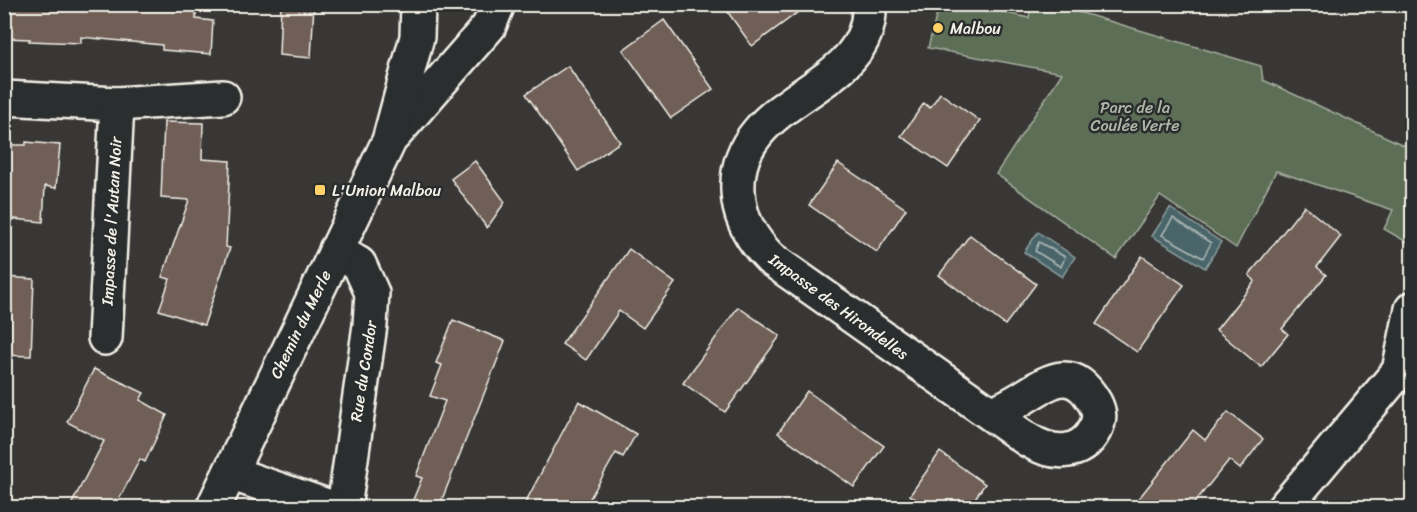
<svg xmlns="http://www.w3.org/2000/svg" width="1417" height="512" font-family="Sriracha,sans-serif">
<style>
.green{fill:#5d6e57;stroke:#a8b0a0;stroke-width:1.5}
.water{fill:#48656b;stroke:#8d9d9d;stroke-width:1.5}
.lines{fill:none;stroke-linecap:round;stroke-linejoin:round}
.shore{stroke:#afb9b6;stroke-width:1.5}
.building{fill:#6f5f57;stroke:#f4f1e8;stroke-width:1.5}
.minor-casing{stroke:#f4f1e8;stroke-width:38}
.tertiary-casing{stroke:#f4f1e8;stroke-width:38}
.minor{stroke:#2a2d2e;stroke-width:33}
.tertiary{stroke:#2a2d2e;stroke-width:33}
.poi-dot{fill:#ffd166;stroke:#2a2d2e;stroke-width:2}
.labels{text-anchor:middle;stroke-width:5;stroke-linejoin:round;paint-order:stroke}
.poi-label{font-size:16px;fill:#f4f1e8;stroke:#2a2d2e;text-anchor:start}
.park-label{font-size:16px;fill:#b0b6a7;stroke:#2a2d2e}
.street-label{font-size:16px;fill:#f4f1e8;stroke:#2a2d2e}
</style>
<rect width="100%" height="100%" fill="#383736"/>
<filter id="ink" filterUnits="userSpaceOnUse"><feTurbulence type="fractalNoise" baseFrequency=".0167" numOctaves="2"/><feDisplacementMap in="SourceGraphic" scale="12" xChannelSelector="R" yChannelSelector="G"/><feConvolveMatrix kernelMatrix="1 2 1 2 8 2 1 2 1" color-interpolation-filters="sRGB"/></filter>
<g filter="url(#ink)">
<path class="green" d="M939,5H971L1029,18L1031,5H1055L1261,66L1263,80L1412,149V245L1384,229L1393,210L1276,171L1236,248L1160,196L1116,259L996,174L1062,73L928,48Z"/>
<g class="water">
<path d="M1170,208L1221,242L1205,268L1152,236Z"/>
<path d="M1038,232L1075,257L1062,277L1024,252Z"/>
</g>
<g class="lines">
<g class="shore">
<path d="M1173,218L1211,243L1203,258L1162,235Z"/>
<path d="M1039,242L1065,257L1061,267L1035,251Z"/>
</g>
</g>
<g class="building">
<path d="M4,4H196V19L213,21L211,54L162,50V45L81,37V43L29,41L30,39L4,38Z"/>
<path d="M281,4H314L311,58L279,55Z"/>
<path d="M722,4H809L752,46Z"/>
<path d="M664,20L713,89L671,118L623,50Z"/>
<path d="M568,66L620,142L578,171L526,94Z"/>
<path d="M940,93L980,121L948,168L901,136L924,103L930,108Z"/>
<path d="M164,122L203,123L202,159L230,161L226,247L230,248L204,325L159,310L170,279L162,277L189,200L161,198Z"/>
<path d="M26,142L60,145L56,188L45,186L43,222L4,218V145H26Z"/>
<path d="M475,161L505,202L487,228L451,179Z"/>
<path d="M838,163L906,209L877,252L809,205Z"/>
<path d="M1304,206L1341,236L1317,267L1326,275L1282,329L1288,334L1261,367L1216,330L1255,281L1249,275Z"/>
<path d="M970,235L1036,284L1005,325L939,275Z"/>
<path d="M629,249L675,283L643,328L619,311L586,360L562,344Z"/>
<path d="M1142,256L1184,285L1137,352L1096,324Z"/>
<path d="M4,277L34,279L31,356L4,355Z"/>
<path d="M738,307L780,336L725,412L683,383Z"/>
<path d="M453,320L505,341L439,507H410L422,478L416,476L445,401L430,396L442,365L436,363Z"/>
<path d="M94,369L144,393L140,400L167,415L145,462L140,459L115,507H70L104,441L67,422Z"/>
<path d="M807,391L884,446L854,487L778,433Z"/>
<path d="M579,401L636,434L623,457L616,453L585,507H523Z"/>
<path d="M1228,412L1263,439L1240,469L1229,460L1191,507H1132L1193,430L1205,440Z"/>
<path d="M940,452L985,484L969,507H927L910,495Z"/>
</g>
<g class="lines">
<g class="minor-casing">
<g id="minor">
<path d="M869,4C874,94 733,93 738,191C739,219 752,240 771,259L1028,440C1051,454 1080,458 1095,429C1100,421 1100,412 1095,403C1064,347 1030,405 990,413"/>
<path d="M4,98L117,104L223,97"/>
<path d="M336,250L359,264L372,293L370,325L344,508"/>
<path d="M105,338L117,104"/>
<path d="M230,473L333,508"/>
<path d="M1284,508L1399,371L1412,309"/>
</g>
</g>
<g class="tertiary-casing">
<g id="tertiary">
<path d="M394,135L489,26L498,4"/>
<path d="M213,508L389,141L417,37L418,4"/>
</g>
</g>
<use href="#minor" class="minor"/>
<use href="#tertiary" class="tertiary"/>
</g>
</g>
<g class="poi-dot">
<circle cx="938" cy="28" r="6"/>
<rect x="314" y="184" width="12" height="12" rx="3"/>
</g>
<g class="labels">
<g class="poi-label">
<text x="950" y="34">Malbou</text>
<text x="332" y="196">L'Union Malbou</text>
</g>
<g class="park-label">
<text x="1135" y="113">Parc de la<tspan x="1135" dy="18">Coulée Verte</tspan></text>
</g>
<g class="street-label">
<text transform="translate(111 221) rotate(-87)" y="6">Impasse de l'Autan Noir</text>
<text transform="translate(839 306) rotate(36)" y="6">Impasse des Hirondelles</text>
<text transform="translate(300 324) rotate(-64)" y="6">Chemin du Merle</text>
<text transform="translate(363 371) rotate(-81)" y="6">Rue du Condor</text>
</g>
</g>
<rect width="1417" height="512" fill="none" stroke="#2a2d2e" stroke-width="24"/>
<rect x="12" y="12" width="1393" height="488" fill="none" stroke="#f4f1e8" stroke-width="2" filter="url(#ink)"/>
</svg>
